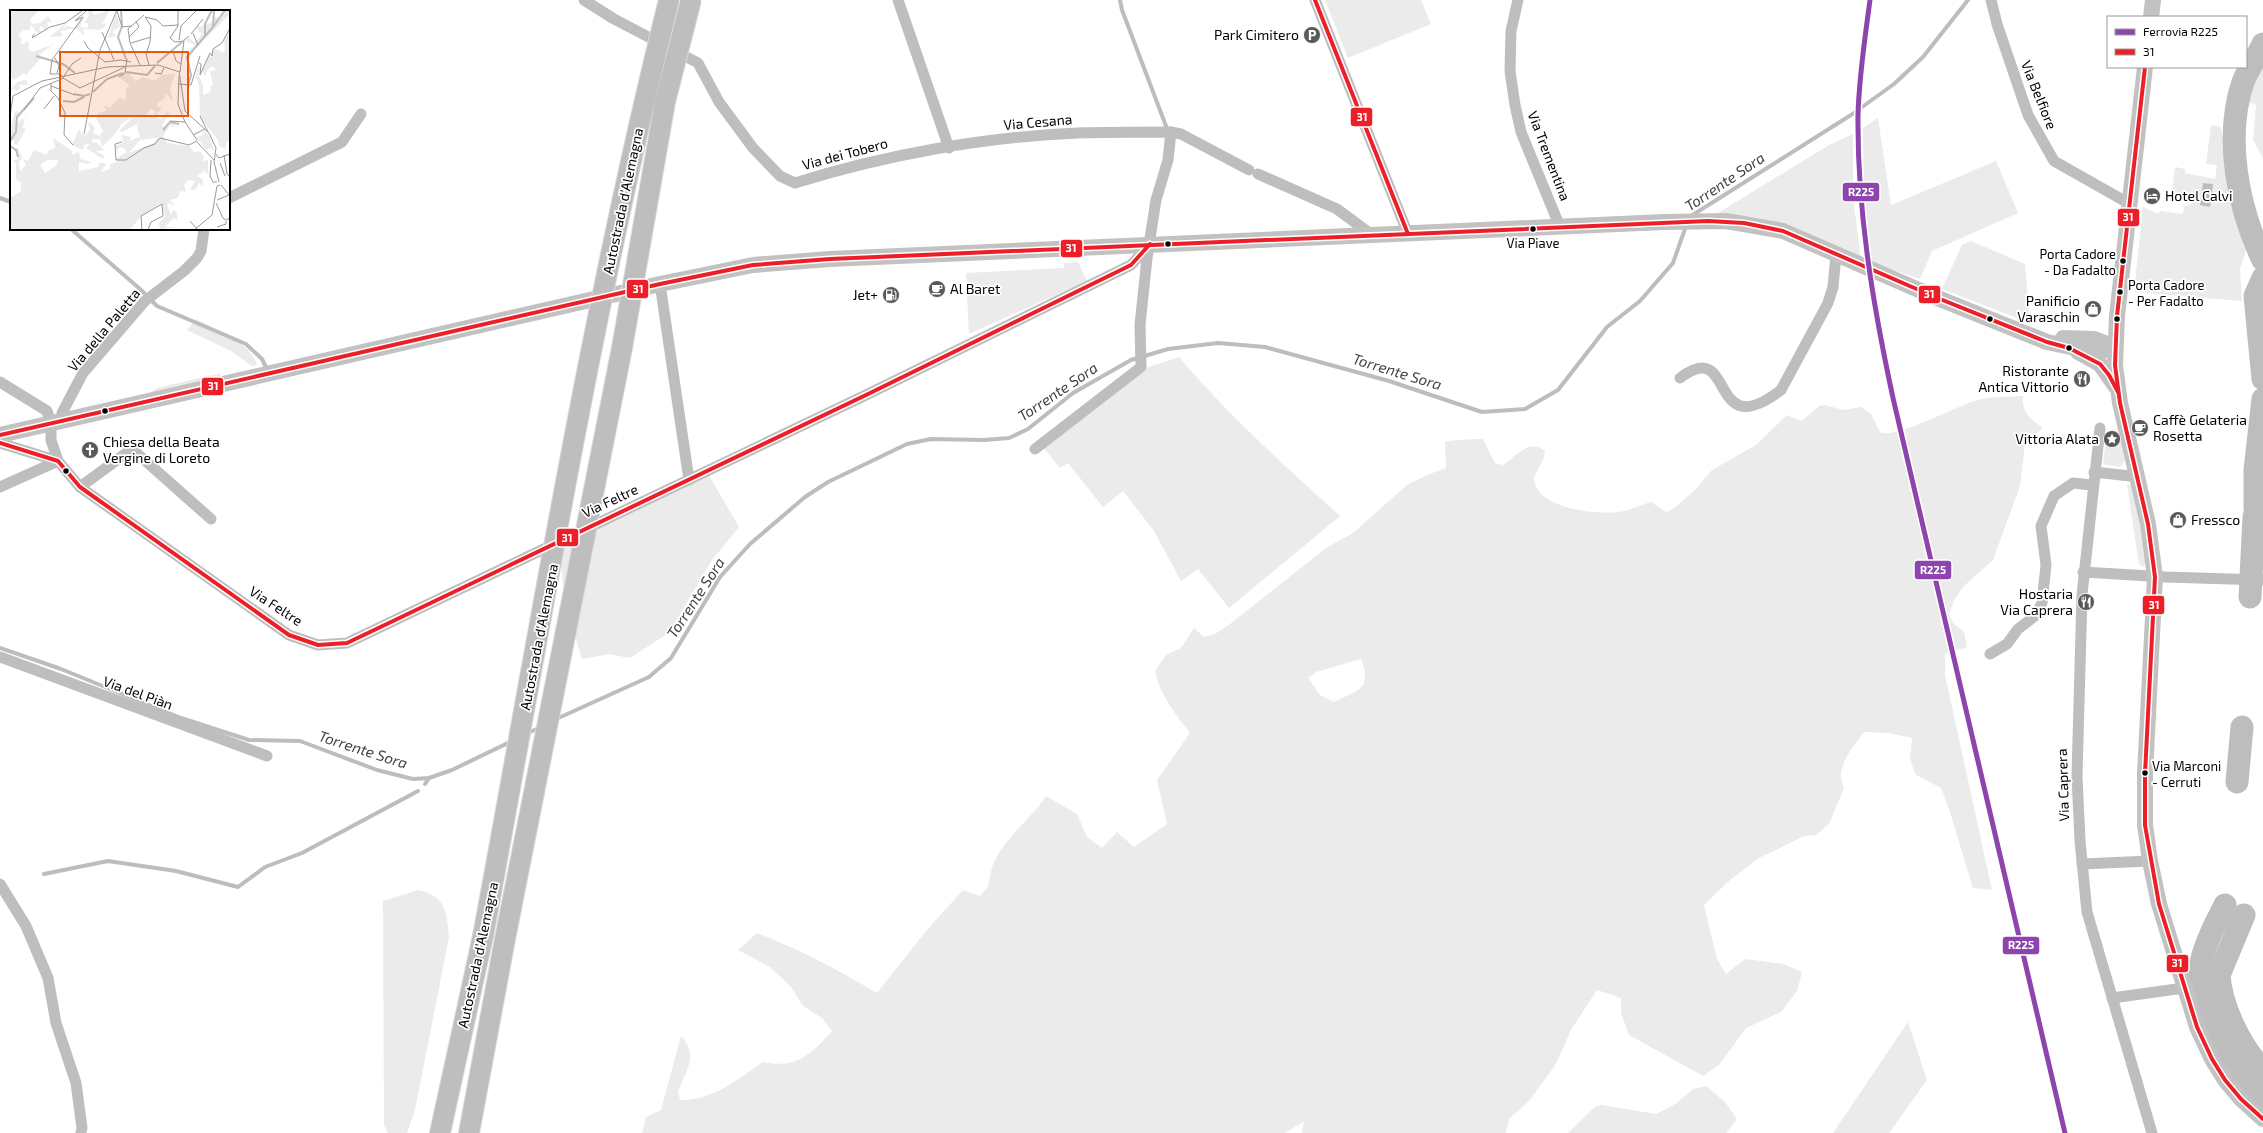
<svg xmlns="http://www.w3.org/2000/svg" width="2263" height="1133" font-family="'Exo 2',sans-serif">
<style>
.green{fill:#ebebeb;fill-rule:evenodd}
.water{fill:#bdbdbd}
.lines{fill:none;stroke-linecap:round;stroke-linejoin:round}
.stream{stroke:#bdbdbd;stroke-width:4}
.river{stroke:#bdbdbd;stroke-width:23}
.highway-casing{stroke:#dbdbdb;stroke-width:22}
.street{stroke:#bebebe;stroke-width:11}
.secondary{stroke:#c2c2c2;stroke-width:16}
.highway{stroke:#bebebe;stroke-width:20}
.highway-bridge-casing{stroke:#dbdbdb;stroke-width:22;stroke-linecap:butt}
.highway-bridge{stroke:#bebebe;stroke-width:20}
.bus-1-casing{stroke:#fff;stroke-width:7}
.bus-1{stroke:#ec1f29;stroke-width:4}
.rail-1-casing{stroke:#fff;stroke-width:8}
.rail-1{stroke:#8e44ad;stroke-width:5}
.bus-dot{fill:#000;stroke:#fff;stroke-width:1.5}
.labels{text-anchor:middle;stroke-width:3.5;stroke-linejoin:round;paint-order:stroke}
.bus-label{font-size:13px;fill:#000;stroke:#fff;text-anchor:start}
.poi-label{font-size:14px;fill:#000;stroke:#fff;text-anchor:end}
.street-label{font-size:14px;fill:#000;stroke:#fff}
.water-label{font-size:15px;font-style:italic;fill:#424242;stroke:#fff}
.inset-river{fill:none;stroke:#bdbdbd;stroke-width:2}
.inset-road{fill:none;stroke:#999;stroke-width:1}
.view{fill:#e8590c;fill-opacity:0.15;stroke:#e8590c;stroke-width:2}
.inset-edge{fill:none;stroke:#000;stroke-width:2}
.line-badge{stroke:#fff;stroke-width:1.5}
.badge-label{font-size:11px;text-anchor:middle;font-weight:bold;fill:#fff}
</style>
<rect width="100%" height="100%" fill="#fff"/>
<g class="green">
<path d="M1325,0H1421L1431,24L1348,58Z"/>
<path d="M2263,33V158L2253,140L2256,105L2242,100L2250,68Z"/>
<path d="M1878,118L1891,205L1996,161L2018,213L1932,251L1920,279L1894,270L1892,273L1872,265L1864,191L1863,128Z"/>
<path d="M2211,125L2221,127C2227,167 2231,208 2248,245L2240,268L2242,301L2134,292L2143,207L2159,214L2160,211L2183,214L2184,207L2191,204V199L2187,196L2172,194L2175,167L2185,169V173L2215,179L2217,165L2206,164Z"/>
<path d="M1853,134V197L1861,260L1718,213L1829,145Z"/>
<path d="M1971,241L2025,264L2030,323L1942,289L1962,245Z"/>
<path d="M1078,262L1087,281L969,334L966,273L1064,268V263Z"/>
<path d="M196,319C216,330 250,341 257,365L252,366L231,351L187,330Z"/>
<path d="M1179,357C1228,415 1284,465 1340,516L1229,608L1198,569L1181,581L1154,531L1123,491L1103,507L1068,463L1060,468L1043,447L1143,369Z"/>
<path d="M221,373L220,378L147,395L157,388Z"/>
<path d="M2023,396C2021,411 2031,420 2043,428C2037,434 2030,436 2025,443L2020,486L1993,560L1964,586L1954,600L1949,615L1954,624L1964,632L1967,647L1945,654V675L1992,890L1973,888L1949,809L1941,788L1916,775L1910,759L1912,738L1889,733L1864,732C1852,749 1834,767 1844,788L1829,824L1816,835L1804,836L1759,858L1730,880L1704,905L1717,959L1726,974L1745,959L1783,964L1802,972L1797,991L1781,1012L1746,1028L1719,1065L1703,1076L1629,1035L1621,1013V998L1597,990L1571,1030L1556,1064L1529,1101L1509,1119L1506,1133H1302L1304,1121L1285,1133H642L646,1117L661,1110L681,1036C699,1055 686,1071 678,1091L680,1100C712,1101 738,1079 763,1062C797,1069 810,1055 832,1031L822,1018L803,1006L791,987L770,967L738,950L757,933C799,949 839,970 877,993L926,931L963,890L980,896C994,882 987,881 993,865C1003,838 1031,820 1046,796L1077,814L1087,837L1102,848L1117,832L1134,847L1167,824L1157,780L1190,733C1175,714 1160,695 1155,671L1166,655L1181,648L1194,628L1204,637L1215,634L1230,624L1326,548L1353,533L1407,485L1427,475L1446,468L1445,442C1448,440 1476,439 1483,439L1495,463L1503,465C1516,456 1529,438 1545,451L1544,458L1534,477C1533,508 1595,515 1618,512C1630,511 1640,505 1651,502L1666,512L1673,509L1695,490L1712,470L1756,445L1787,415L1802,421L1819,406L1825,405L1843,410L1861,407L1871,414L1880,432C1893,440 1957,406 1974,401C1990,396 2008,397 2023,396ZM1361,659L1365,671L1364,684L1357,691L1334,702L1320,695L1308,678L1316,672Z"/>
<path d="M2114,429L2118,432L2125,460L2120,467L2103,464L2107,433Z"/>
<path d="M708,474L739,527L712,560L673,626L664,636L630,658L609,654L582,659L565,603L559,545Z"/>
<path d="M2127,484L2132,486L2145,546V565L2143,567L2139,564Z"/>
<path d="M418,890C446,895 447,914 449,937L415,1110L407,1133H388L384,1125L383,901Z"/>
<path d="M1908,1022L1927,1080L1889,1133H1833Z"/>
<path d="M1706,1086L1725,1102L1737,1119L1726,1133H1568L1595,1107L1601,1105L1656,1114L1677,1103L1693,1089Z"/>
</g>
<path class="water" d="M2203,183L2213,184L2210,207L2200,205Z"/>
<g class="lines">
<g class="stream">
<path d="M1120,0L1122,10L1166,126"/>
<path d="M0,198L11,202"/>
<path d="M1691,216L1851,115L1894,84L1923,57L1968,0"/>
<path d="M71,229L140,289L157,306L246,344L262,359L266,367"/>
<path d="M0,648L61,669L181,718L249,740L300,741L377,770L413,779L429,778L452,770L512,741"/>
<path d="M554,720L649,677L671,658L720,577L750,544L805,497L828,482L907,444L931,439L984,440L1009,438L1028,429L1073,393L1131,360L1168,349L1218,343L1265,347L1389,381L1482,412L1525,409L1558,390L1607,327L1640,301L1673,263L1686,226"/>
<path d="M526,734L541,727"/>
<path d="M425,784L429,778"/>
<path d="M44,874L108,861L176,871L238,887L265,867L302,853L418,791"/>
</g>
<g class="river">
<path d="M2263,44C2257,57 2248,69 2243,82C2224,138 2238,208 2263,260"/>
<path d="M2263,278L2255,296L2263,379"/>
<path d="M2255,508V470L2263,399"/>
<path d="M2250,597L2254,517L2261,494"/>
<path d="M2237,782L2242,727"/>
<path d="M2225,905C2217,921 2208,937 2203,955C2188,1006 2229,1063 2263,1097"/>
<path d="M2244,915L2219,975C2221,1007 2241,1047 2263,1070"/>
</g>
<g class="highway-casing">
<g id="highway">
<path d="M440,1133L483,936"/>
<path d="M469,1133L505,939"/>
</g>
</g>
<g class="street">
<path d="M584,0L614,19L698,63L719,102L753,148L780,176L795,183C884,155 984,137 1078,133C1109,132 1140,132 1171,132L1181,134L1249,170"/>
<path d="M898,0L949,148"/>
<path d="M1315,0L1408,234"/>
<path d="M1518,0L1511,31L1510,71L1515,105L1521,132L1560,227"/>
<path d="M1991,0L1997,24L2028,115L2054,161L2130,204"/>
<path d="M1258,174L1337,209L1372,235"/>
<path d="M229,198L342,142L361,114"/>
<path d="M660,284L689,480"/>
<path d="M1680,378C1736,335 1707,447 1781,390L1828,303L1833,287L1836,255"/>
<path d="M0,382L47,411L51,423V440L58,461L80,487L289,635L318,645L347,643L866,395L1131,265L1150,244"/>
<path d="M63,420L62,413L83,373L145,301L184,271L197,258L201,251L204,229"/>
<path d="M2100,428L2082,595L2077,776L2080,841L2087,912L2152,1133"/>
<path d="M0,443L58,461"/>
<path d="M1035,449L1141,367L1140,325L1147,258L1156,200L1168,160L1171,132"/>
<path d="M2094,472L2139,477"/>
<path d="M0,487L58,461"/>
<path d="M80,487L132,449L211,519"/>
<path d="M2083,572L2166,577L2263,580"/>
<path d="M1990,654L2007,644L2018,629L2035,616L2042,603L2046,565L2041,526L2054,496L2073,483L2092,485"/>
<path d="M0,657L267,756"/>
<path d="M2082,864L2150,861"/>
<path d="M0,884L26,926L48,978L56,1023L76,1083L82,1128L81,1133"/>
<path d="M2112,998L2184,988"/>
</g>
<g class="secondary">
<path d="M2151,17L2153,0"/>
<path d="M2145,67L2117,316L2115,365L2120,403L2148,524L2155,577L2145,774V825L2150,861L2159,904L2197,1027L2212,1059L2225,1080L2241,1099L2263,1119"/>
<path d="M2063,338L2094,339L2115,347"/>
<path d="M2078,352L2100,364L2116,387"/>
<path d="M0,435L660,284L753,265L830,259L1664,222L1726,221L1783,231L1935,297L2047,342L2089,351H2101L2115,347"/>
</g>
<use href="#highway" class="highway"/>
<g class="highway-bridge-casing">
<g id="highway-bridge">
<path d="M483,936C541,623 592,308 669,0"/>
<path d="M505,939L622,348L665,102L691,0"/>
</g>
</g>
<use href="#highway-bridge" class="highway-bridge"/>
<g class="bus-1-casing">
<g id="bus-1">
<path d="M1315,0L1408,234"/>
<path d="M2145,67L2117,316L2115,365L2120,403L2148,524L2155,577L2145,774V825L2159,904L2197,1027L2212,1059L2225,1080L2241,1099L2263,1119"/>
<path d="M0,435L660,284L753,265L830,259L1708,221L1744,223L1783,231L1935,297L2047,342L2069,348L2100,364L2109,375L2118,392"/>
<path d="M0,443L58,461L80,487L289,635L318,645L347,643L866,395L1131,265L1150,244"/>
</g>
</g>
<use href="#bus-1" class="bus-1"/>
<g class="rail-1-casing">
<path id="rail-1" d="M1870,0C1865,38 1859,76 1858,115C1857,211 1873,305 1893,398L2065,1133"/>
</g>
<use href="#rail-1" class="rail-1"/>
</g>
<defs>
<g id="parking-disc" transform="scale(0.9)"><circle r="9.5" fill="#595959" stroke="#fff"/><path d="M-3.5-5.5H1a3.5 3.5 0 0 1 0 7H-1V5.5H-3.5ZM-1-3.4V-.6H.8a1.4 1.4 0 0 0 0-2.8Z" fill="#fff"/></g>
<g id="hotel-disc" transform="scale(0.9)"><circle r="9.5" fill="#595959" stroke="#fff"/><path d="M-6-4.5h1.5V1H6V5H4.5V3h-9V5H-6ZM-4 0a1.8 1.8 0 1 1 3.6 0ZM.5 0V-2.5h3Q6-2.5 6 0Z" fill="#fff"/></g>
<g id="cafe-disc" transform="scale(0.9)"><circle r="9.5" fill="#595959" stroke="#fff"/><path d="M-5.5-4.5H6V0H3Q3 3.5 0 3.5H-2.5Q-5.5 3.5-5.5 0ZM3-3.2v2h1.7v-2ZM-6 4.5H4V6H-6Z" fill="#fff"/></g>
<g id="fuel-disc" transform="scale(0.9)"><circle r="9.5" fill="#595959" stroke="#fff"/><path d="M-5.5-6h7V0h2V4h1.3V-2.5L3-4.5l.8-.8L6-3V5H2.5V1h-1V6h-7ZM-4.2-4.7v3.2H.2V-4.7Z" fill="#fff"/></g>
<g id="shop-disc" transform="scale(0.9)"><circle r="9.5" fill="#595959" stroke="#fff"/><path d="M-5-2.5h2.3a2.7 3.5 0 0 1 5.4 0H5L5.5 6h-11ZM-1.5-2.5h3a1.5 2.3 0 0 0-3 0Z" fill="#fff"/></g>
<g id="restaurant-disc" transform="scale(0.9)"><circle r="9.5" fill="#595959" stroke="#fff"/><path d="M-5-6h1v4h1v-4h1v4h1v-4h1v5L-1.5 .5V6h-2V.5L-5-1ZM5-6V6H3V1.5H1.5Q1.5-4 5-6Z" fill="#fff"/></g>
<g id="sight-disc" transform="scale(0.9)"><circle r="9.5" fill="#595959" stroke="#fff"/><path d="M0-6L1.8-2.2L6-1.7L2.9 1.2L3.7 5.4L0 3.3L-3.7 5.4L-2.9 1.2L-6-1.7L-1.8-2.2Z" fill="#fff"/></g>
<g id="church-disc" transform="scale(0.9)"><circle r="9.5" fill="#595959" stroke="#fff"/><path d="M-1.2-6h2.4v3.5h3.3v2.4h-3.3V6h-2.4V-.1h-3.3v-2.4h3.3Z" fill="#fff"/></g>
</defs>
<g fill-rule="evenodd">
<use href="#parking-disc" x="1312" y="35"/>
<use href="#hotel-disc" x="2152" y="196"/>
<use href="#cafe-disc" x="937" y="289"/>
<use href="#fuel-disc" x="891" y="295"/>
<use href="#shop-disc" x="2093" y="309"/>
<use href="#restaurant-disc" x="2082" y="379"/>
<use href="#cafe-disc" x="2140" y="428"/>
<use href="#sight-disc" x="2112" y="439"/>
<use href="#church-disc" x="90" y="450"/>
<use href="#shop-disc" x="2178" y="520"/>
<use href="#restaurant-disc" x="2086" y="602"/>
</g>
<g class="bus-dot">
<circle cx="1533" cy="229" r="3.5"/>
<circle cx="1168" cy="244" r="3.5"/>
<circle cx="2123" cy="261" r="3.5"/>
<circle cx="2120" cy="292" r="3.5"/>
<circle cx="1990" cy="319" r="3.5"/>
<circle cx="2117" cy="319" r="3.5"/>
<circle cx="2069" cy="348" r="3.5"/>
<circle cx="105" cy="411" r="3.5"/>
<circle cx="66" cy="471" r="3.5"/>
<circle cx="2145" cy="773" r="3.5"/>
</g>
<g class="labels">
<g class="bus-label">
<text x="1533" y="248" text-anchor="middle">Via Piave</text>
<text x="2116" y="259" text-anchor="end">Porta Cadore<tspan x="2116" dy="16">- Da Fadalto</tspan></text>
<text x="2128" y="290">Porta Cadore<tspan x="2128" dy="16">- Per Fadalto</tspan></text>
<text x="2152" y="771">Via Marconi<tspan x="2152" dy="16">- Cerruti</tspan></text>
</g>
<g class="poi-label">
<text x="1299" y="40">Park Cimitero</text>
<text x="2165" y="201" text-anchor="start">Hotel Calvi</text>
<text x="950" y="294" text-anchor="start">Al Baret</text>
<text x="878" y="300">Jet+</text>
<text x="2080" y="306">Panificio<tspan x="2080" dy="16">Varaschin</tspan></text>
<text x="2069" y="376">Ristorante<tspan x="2069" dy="16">Antica Vittorio</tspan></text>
<text x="2153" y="425" text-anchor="start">Caffè Gelateria<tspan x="2153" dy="16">Rosetta</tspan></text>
<text x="2099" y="444">Vittoria Alata</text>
<text x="103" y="447" text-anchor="start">Chiesa della Beata<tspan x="103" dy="16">Vergine di Loreto</tspan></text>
<text x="2191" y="525" text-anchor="start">Fressco</text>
<text x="2073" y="599">Hostaria<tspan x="2073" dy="16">Via Caprera</tspan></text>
</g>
<g class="street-label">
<text transform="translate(2039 95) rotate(68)" y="5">Via Belfiore</text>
<text transform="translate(1038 122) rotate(-5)" y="5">Via Cesana</text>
<text transform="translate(845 154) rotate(-15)" y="5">Via dei Tobero</text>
<text transform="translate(1549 156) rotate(69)" y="5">Via Trementina</text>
<text transform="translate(623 201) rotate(-78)" y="5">Autostrada d'Alemagna</text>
<text transform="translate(104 330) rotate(-50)" y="5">Via della Paletta</text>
<text transform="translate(610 501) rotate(-25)" y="5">Via Feltre</text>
<text transform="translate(276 606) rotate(33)" y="5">Via Feltre</text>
<text transform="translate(539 637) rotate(-79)" y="5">Autostrada d'Alemagna</text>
<text transform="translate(138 693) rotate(20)" y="5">Via del Piàn</text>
<text transform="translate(2063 785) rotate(-92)" y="5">Via Caprera</text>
<text transform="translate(478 955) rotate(-78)" y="5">Autostrada d'Alemagna</text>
</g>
<g class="water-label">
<text transform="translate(1725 182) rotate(-34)" y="5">Torrente Sora</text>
<text transform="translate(1397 372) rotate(17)" y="5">Torrente Sora</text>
<text transform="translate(1058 392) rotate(-34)" y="5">Torrente Sora</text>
<text transform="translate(696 598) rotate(-57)" y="5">Torrente Sora</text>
<text transform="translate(363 750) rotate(18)" y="5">Torrente Sora</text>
</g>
</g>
<g transform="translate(10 10)">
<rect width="220" height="220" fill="#fff"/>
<path d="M4,0H29L20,10L22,14L30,13L38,6L42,12H37L38,17L35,20L31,16L29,20L32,21L29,23L24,20L25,16L21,19L23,16L20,15V20H13L8,25L12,29L11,35L19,31L18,39L23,42L44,34L31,43L30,46L38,49H30L16,65L14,63L4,70L0,67V4ZM213,0H220L219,5L185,39L178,51V45L185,35L176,31L178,27L184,32L187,30L192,24L187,19L185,20L188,15L190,17L202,12L205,7L211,8ZM78,1H82L84,5L100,0L92,14L97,13L95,17L90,20L73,19L75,26L67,19H56L57,21L50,20L53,26L40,27L58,11L52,19L57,16L64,18L74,7L72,4L75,6L70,17L78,18V13H74L79,5ZM106,3L110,16L103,22L111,35L105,26L98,28ZM220,19V130L216,133V139L209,136L208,130L190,107L189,76L186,67L187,59L190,56L188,64L193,75V85L200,82L201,75L203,76L200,61L206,60L202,56L196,62V67L192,61L199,46L202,47L204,38L213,43L215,39L214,31ZM117,62L126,71L120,76L109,67ZM165,64L160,79L163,92L156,83L154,89L147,93L148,97H152L151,99L147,103L141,98L135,106L137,108L147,103V108L152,109L158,100L159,103L152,116L155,118L162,113L166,117L160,115L153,127L130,130L119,143L144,133L147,128L154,127L157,133L179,136L185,143L189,141L194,146L193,151L198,150V163L195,164V160L187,166L193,170V174L191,176L190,172L185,180H180L185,171L178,170L174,175L176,182L170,181L168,188L160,190L164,194L163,196L160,193L157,195L161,205L163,200L166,201L168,210L163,208L155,217H168L150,219L149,213L155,206L151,193L131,206L120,220H0V188L11,181V173L6,169V153L3,151L8,149L5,139L8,138L12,148L9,152L10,161L16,155L13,149L18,151L24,140L37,145L38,141L45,138L43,128L62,141V145L69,142L70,149L82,152L78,154L69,152V161L88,157L90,152L96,154L91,162L100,159L101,154L109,151L106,149L116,142L115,139L110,137L106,141V136L113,133L112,125L121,127L119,131L130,127L127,117L129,113L112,122L109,121L124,106L112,113L105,124L92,137L90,129H83L81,133L86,132L94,140L85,141L94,145L93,149L76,138L80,134L74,135L73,140L62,135L68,121L69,119L71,124L75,125L80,120L78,113H81L85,118L83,123L90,126L93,121L86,108L89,101V104L97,100L93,95L100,98L110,87L113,90L116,89V79L132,67L145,71L151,65ZM38,150H48L47,155L35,163L30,155ZM16,70L18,75H9L11,78L6,81L5,79L0,80L7,72ZM6,101L10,102L5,109L7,114L19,103L13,110L15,113L12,117L16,119L7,135L4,134V130L0,132L3,108ZM195,121L200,127L204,141L200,138L196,140L190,131L187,132V127L194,125L193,123L190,124Z" fill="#ebebeb" fill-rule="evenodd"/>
<path class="inset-river" d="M111,0L112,16L108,27L116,49M203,17L215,0M195,26V14L202,0M26,46L53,54L65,63M147,53L172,32M116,62L137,65L145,56M178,71V58M178,76L181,65L177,47L203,17L204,0M83,82L97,69L113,63M64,84L74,86L80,84M53,91L64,92L74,87M153,120L160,112L169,114M0,131L6,122L7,107L24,88M0,136L6,140L8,147"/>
<path class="inset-road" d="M168,0V16L160,28L165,32L174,31M107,1L112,17L122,16M135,7L141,16L140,32L136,44L139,55M135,7L147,10L153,16L168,15M92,22L104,50M183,23L188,35M24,24L22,28L40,17L55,13L72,1M181,24L193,9M119,27L129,17L126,11M169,30L171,16L187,0M74,31L78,38L95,52L111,50L121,52M121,33L141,27M163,41L166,51L171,54M45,48L49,56L47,63M189,53L191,54L190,65L200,43L202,46L203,39L212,33L220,18M130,55L120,33L118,19L134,5M169,61L175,101L199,123L206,138L204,152L209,172M145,63L151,64L154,58M54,66L62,54L71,48M169,66L168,94L175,112L187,130M109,67L115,63L117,49M53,68L70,78L115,57M54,68L50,64H40L42,50L73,7L65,11L77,0M41,74V81L48,88L55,103L54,125L63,135M168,74L181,75L190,46M41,76L65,85M34,99L44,86M14,100L30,78L54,68M0,106L3,86L32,71L97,57L148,55L170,62L174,30L179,26M190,106L198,122M160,111L175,112M74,124L90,40L107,0M183,125L195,119M112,132L105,134L106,150H116L134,138L145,134L150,128L179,135L187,131M187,132L204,150M206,144L209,148L220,144M214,145L217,164L220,167M201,150L200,166L203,172H207M210,153L215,166M211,175L220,186M207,190L219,185M206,193L213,208L216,210L220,208M180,211L188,220M207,217L216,214V211M132,220L131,206L152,194L153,206L141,212L138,220M184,220L202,205L207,176L210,175"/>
<path class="view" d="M50,42H178V106H50Z"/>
<rect width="220" height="220" class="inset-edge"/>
</g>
<g class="line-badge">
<rect x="1350" y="107" width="23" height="20" rx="4" fill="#ec1f29"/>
<rect x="1842" y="182" width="38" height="20" rx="4" fill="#8e44ad"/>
<rect x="2117" y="208" width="23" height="19" rx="4" fill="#ec1f29"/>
<rect x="1060" y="239" width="23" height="19" rx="4" fill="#ec1f29"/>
<rect x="626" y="279" width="23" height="20" rx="4" fill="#ec1f29"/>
<rect x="1918" y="285" width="23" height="19" rx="4" fill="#ec1f29"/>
<rect x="201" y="377" width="23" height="19" rx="4" fill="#ec1f29"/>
<rect x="556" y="528" width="23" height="19" rx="4" fill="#ec1f29"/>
<rect x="1914" y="560" width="38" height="20" rx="4" fill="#8e44ad"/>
<rect x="2142" y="595" width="23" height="20" rx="4" fill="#ec1f29"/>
<rect x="2002" y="936" width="38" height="19" rx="4" fill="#8e44ad"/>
<rect x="2166" y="954" width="23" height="19" rx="4" fill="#ec1f29"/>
</g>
<g class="badge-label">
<text x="1362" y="121">31</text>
<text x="1861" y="196">R225</text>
<text x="2128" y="221">31</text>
<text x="1071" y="252">31</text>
<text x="638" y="293">31</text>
<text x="1929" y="298">31</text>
<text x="213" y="390">31</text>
<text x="567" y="542">31</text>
<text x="1933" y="574">R225</text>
<text x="2154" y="609">31</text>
<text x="2021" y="949">R225</text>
<text x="2177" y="967">31</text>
</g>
<rect x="2107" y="16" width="140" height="52" fill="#ffffff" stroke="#999999"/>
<rect x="2115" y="29" width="20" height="6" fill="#8e44ad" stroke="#999999"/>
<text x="2143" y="36" font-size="12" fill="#000000">Ferrovia R225</text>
<rect x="2115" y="49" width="20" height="6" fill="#ec1f29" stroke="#999999"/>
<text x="2143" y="56" font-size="12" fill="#000000">31</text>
</svg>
